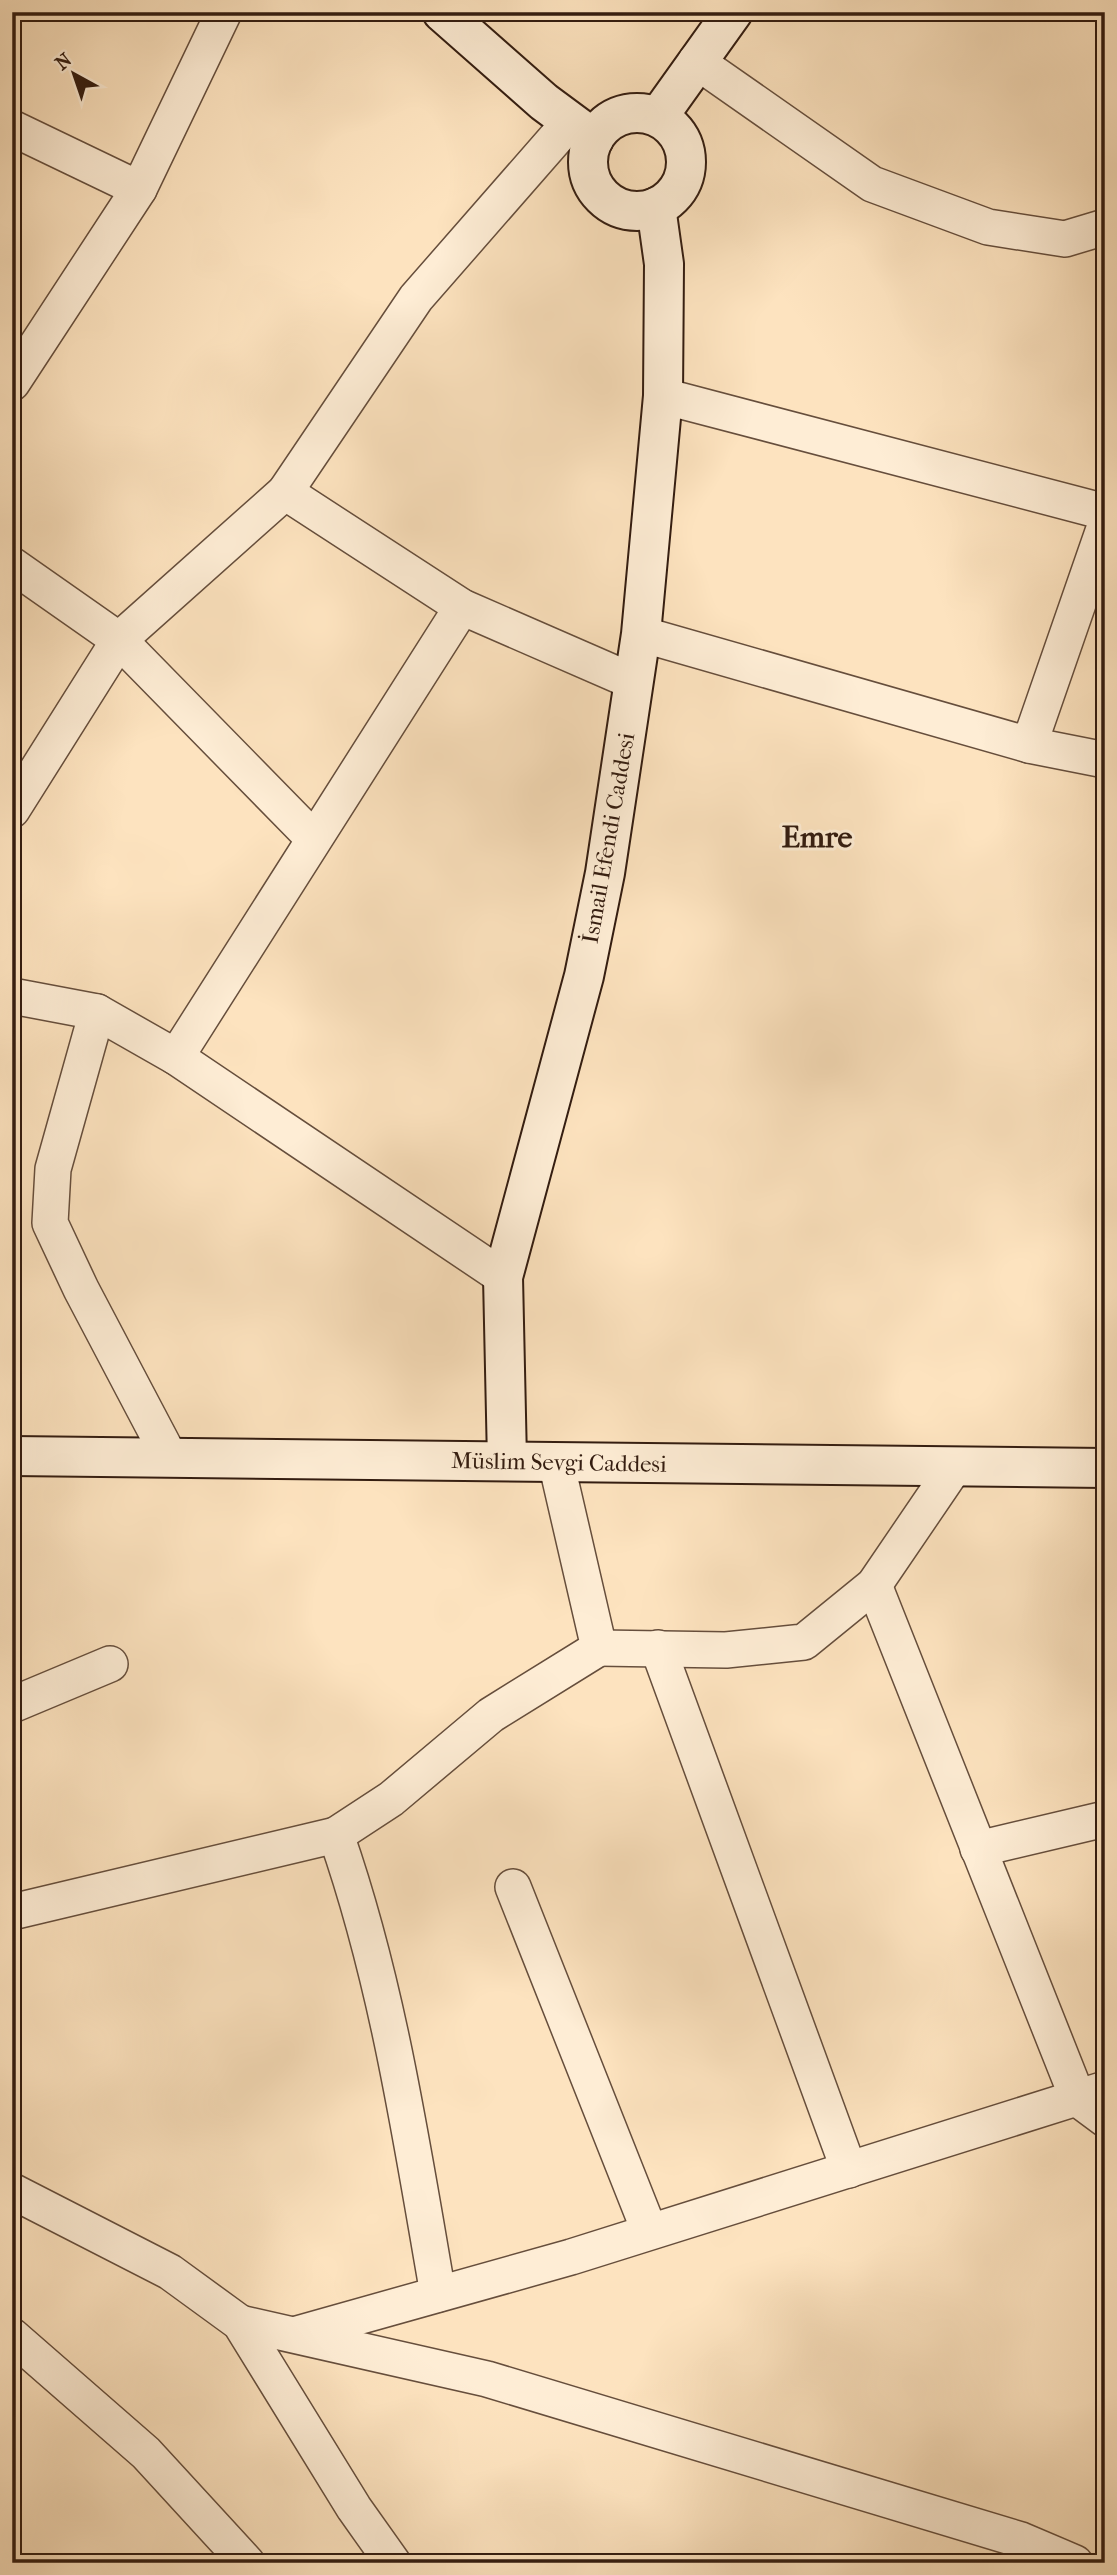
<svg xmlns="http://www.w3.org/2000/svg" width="1117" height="2575" font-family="'IM FELL French Canon',serif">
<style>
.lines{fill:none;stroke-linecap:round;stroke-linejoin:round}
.street-casing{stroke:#664e3c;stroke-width:38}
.secondary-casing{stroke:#331c10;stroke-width:42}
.street{stroke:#feedd5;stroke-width:35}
.secondary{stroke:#feedd5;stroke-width:38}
.labels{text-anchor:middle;stroke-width:6;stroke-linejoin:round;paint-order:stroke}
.street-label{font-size:23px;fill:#331c10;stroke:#feedd5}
.district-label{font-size:30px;font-weight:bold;fill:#331c10;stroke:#feedd5}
</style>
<rect width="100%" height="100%" fill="#fde3bf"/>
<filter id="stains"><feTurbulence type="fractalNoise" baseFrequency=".00286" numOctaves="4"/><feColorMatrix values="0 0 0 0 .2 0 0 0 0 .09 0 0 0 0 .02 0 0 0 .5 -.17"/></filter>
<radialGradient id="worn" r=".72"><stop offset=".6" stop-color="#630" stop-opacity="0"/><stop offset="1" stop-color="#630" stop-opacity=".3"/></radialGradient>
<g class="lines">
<g class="street-casing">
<g id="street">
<path d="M696,61L872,184L988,227L1065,239L1105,227"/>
<path d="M12,128L139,189"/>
<path d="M12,383L139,189L224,12"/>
<path d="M663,396L1105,512"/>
<path d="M285,492L462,607L634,682"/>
<path d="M12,565L119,640L313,838"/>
<path d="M641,634L1029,745L1105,760"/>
<path d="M1029,745L1105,526"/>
<path d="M12,810L119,640L285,492L416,298L569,123"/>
<path d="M12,996L97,1012L176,1057L503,1277"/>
<path d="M97,1012L53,1169L50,1223L81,1289L170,1458"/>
<path d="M176,1057L462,607"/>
<path d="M874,1585L1078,2099L1105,2119"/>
<path d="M599,1648L726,1650L804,1642L874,1585L955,1466"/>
<path d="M658,1648L849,2170"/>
<path d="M12,1705L110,1664"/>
<path d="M978,1849L1105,1819"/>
<path d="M513,1887L649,2230"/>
<path d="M12,1912L336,1835"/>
<path d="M12,2191L170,2272L240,2323L354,2508L393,2563"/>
<path d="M438,2294C411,2139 388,1984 336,1835L391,1799L491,1715L599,1648L556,1462"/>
<path d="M240,2323L487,2379L1021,2540L1075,2563"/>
<path d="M297,2334L571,2257L1105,2089"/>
<path d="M12,2336L146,2453L247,2563"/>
</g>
</g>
<g class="secondary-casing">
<g id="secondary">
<path d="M442,12L544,102L594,139"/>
<circle cx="637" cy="162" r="49"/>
<path d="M658,117L733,12"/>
<path d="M12,1456L1105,1468"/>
<path d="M507,1461L503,1277L584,976L605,873L641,634L663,396L664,264L656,207"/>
</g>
</g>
<use href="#street" class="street"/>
<use href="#secondary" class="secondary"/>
</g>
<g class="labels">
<g class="street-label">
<text transform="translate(608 838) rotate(-80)" y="8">İsmail Efendi Caddesi</text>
<text transform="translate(559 1462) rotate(1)" y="8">Müslim Sevgi Caddesi</text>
</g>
<g class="district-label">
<text x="817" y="847">Emre</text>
</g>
</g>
<rect width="1117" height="2575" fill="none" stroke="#fde3bf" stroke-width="42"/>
<rect x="14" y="14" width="1089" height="2547" fill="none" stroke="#331c10" stroke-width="3.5"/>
<rect x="21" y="21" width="1075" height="2533" fill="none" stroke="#331c10" stroke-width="2"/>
<g transform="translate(74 74) rotate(320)" stroke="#feedd5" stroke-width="5" paint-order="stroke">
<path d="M0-5L12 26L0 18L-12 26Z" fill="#331c10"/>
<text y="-10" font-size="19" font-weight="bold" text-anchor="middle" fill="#331c10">N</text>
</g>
<rect width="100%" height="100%" filter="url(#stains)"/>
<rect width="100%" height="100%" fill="url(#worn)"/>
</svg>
